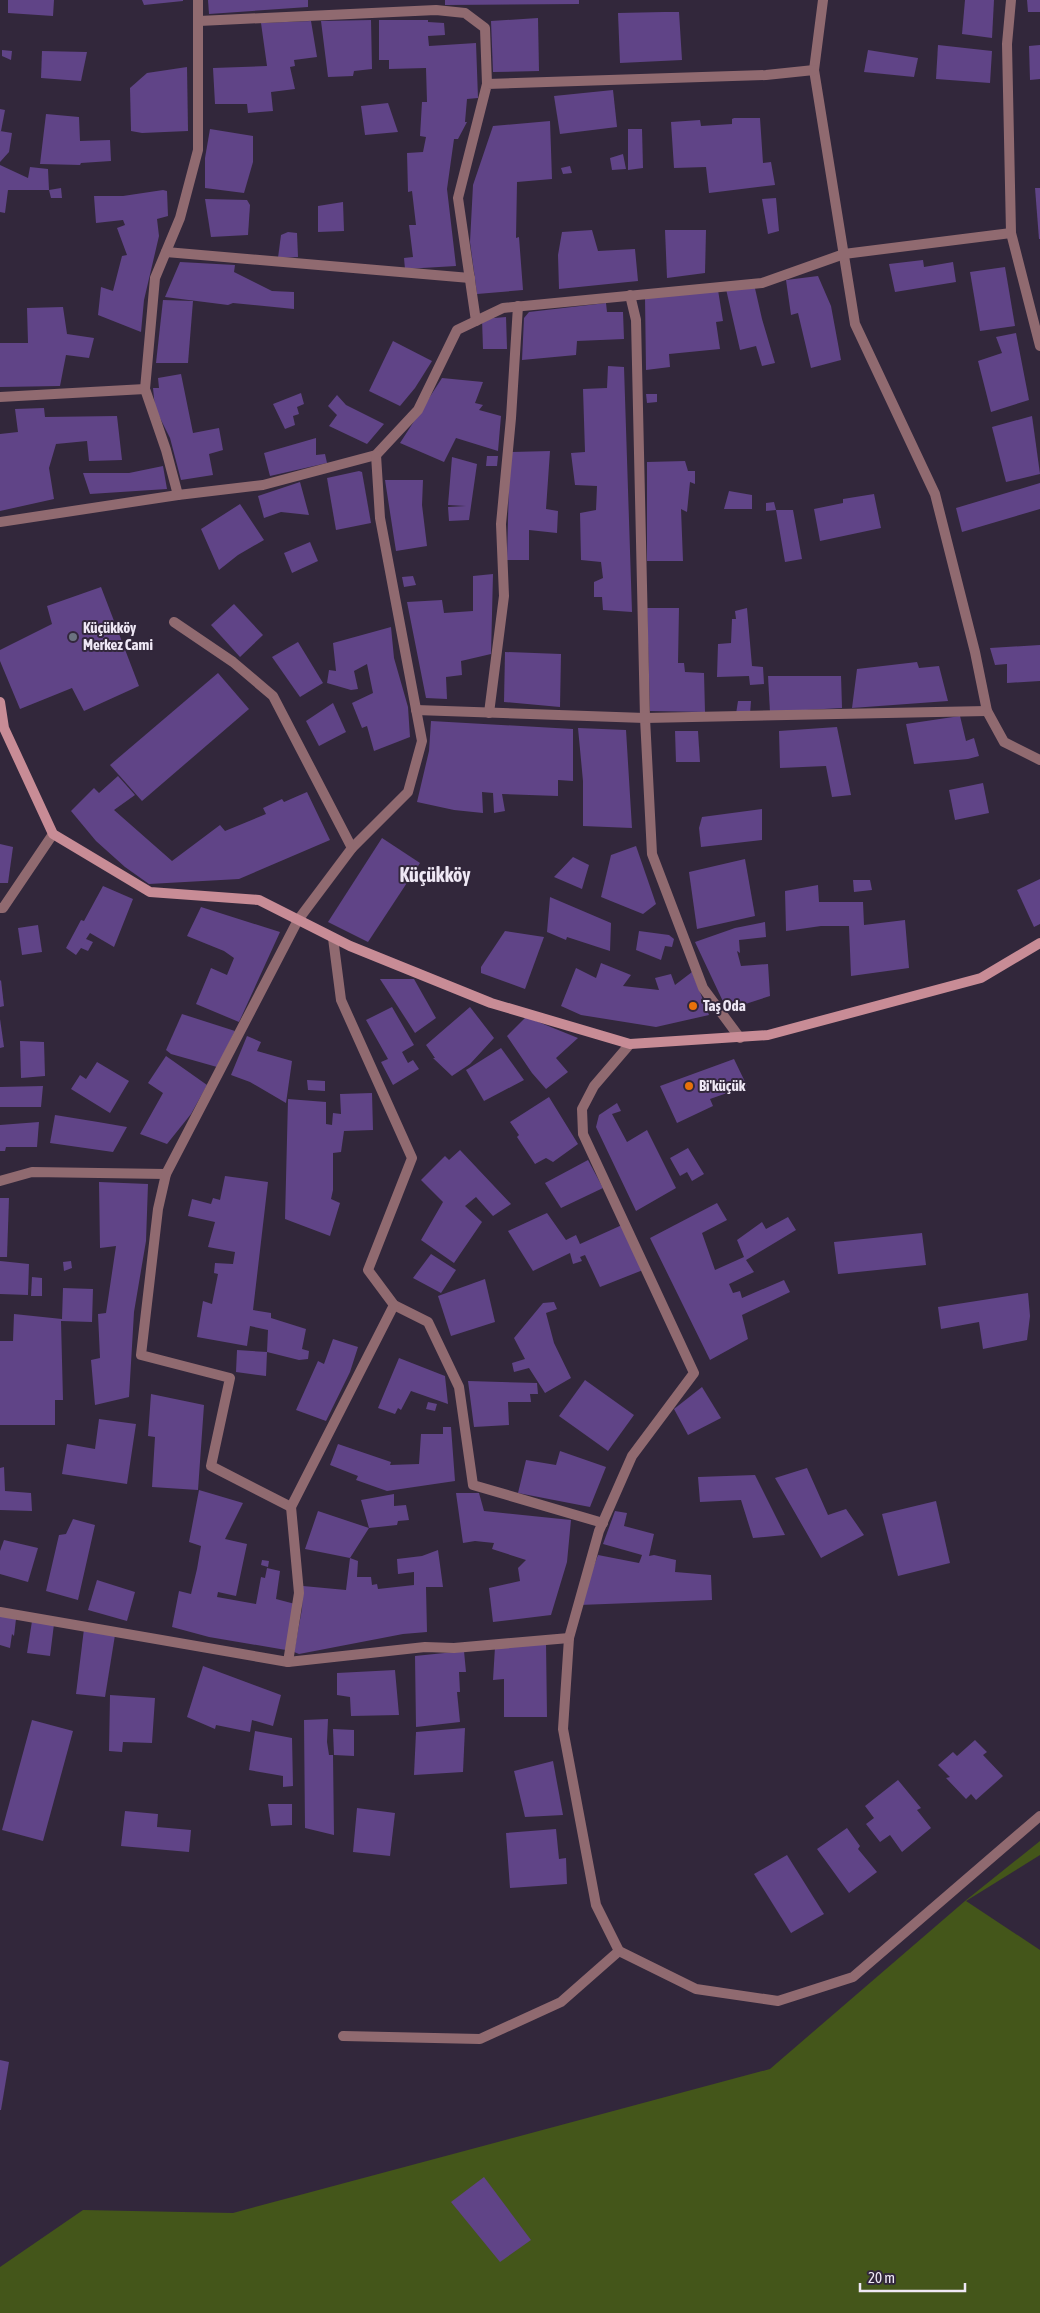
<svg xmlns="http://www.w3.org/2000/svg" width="1040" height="2313" font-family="'Asap Condensed',sans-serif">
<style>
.green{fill:#44561a}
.building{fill:#604487}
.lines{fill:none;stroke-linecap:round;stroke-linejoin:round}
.street{stroke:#906a70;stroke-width:10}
.secondary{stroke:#c88c96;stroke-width:10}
.worship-dot{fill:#6b7280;stroke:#32273b;stroke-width:2}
.food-dot{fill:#e8710a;stroke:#32273b;stroke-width:2}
.labels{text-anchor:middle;stroke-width:4;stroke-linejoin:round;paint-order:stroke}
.poi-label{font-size:15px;font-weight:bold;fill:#efe8f5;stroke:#32273b;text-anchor:start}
.district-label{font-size:20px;font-weight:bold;fill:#efe8f5;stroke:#32273b}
</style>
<rect width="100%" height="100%" fill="#32273b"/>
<path class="green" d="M1040,1841V1855L966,1901L1040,1950V2313H0V2267L83,2210L233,2213L770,2069L965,1901Z"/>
<g class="building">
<path d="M8,0H54L53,16L8,13Z"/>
<path d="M142,0H183V1L144,5Z"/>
<path d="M208,0H308V7L209,14Z"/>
<path d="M445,0H579V4L445,5Z"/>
<path d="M965,0H994L992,38L962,34Z"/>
<path d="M1027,0H1040V12H1028Z"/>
<path d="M664,12H679L682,60L620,63L618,13Z"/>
<path d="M538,18L539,71L493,72L491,21Z"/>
<path d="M371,20L372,69L354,71L353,76L328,77L321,21Z"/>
<path d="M379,20H428V22L444,23L445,35L428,36L429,46L476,43L478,98L467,99L465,122H467L458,139H454L447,189L456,266L405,269L404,258L413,257L409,225H416L412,191L408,192L407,153L423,152L426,137L420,136L422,102H427L426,68L389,69V60H379Z"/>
<path d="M311,21L317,57L294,60L295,66L290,67L295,89L271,92L273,111L248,113L247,104H215L213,68L267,66L261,23Z"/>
<path d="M938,45L992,51L990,83L936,79Z"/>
<path d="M1040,45V79L1030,80L1029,46Z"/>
<path d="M2,50L12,51L11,60L2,56Z"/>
<path d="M868,50L918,58L914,77L864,72Z"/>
<path d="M42,51L87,52L81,81L41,78Z"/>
<path d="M187,67L188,131L142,133L131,131L130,88L147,73Z"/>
<path d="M613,90L617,127L560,134L554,96Z"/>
<path d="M388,103L398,132L365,135L361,106Z"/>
<path d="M0,109L5,110L1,131H0Z"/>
<path d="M46,114L79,117L80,141L110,140L111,161L81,163L80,165L40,164Z"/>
<path d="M734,118H760L763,163L771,162L775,185L709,193L706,167L674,168L671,122L700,120L701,126L732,124V119Z"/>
<path d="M550,121L552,179L517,182L516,238L519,237L523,290L477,294L470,242L473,185L493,126Z"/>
<path d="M210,129L253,136V162L244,193L205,188V158Z"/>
<path d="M628,129H642L643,168L628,170Z"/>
<path d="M0,131L12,133L9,152L0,162Z"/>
<path d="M623,154L626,169L612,170L610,158Z"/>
<path d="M0,165L28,178L30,167L48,169L49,190H8L5,213L0,212Z"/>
<path d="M570,166L572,173L563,174L561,168Z"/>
<path d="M61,188L62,198H51L49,190Z"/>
<path d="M1035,188H1040V239H1039Z"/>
<path d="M163,190L167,191L168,216L157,219L159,236L144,300L141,332L98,315L101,287L113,291L122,256L127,255L117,228L125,225L123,220L96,223L94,196H123Z"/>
<path d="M776,198L779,231L768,234L762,199Z"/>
<path d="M205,199L247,200L250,205L248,235L211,237Z"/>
<path d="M343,202L344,231L318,232V206Z"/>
<path d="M592,230L598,251L635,249L638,281L559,289L558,255L562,232Z"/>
<path d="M665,230H706L705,273L667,278Z"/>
<path d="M288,232L297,233L298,257L278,258L281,235Z"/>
<path d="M923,260L924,267L953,262L956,282L895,292L889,264Z"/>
<path d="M180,262L235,265L234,272L272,291L294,292V309L233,303L228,305L165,297Z"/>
<path d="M1005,267L1015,326L980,331L970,272Z"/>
<path d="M818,276L831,306L841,360L811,368L798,313L791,315L786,280Z"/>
<path d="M754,284L762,319L775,363L762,366L756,346L740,350L726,289Z"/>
<path d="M718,290L723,321L716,322L720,349L669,354L670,367L646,370L645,297Z"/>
<path d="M163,300L193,301L188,363H156Z"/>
<path d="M606,303L607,312H623L624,339L577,341L576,355L522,360L524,318L529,312Z"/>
<path d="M63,307L67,334L94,338L89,358L66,355L60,386L0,387V343H28L27,308Z"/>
<path d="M506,317L507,349H483L482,319Z"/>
<path d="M1016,333L1029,400L991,412L978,361L1002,353L996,337Z"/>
<path d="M393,341L432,361L415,388L400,406L369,391Z"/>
<path d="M608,366L624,367L632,612L603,610L602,597H594V582L603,578L601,562L581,560L580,513L596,510L597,486L575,485L571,453L585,452L583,389L607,388Z"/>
<path d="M181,374L193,433L219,428L223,450L209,454L213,475L181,480L170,438L155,408L153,388H159L158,378Z"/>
<path d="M442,378L483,382L475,403L483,405L479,410L501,416L498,451L456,438L444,462L400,443Z"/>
<path d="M301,393L304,404L297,407L299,414L293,416L295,425L285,429L273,404Z"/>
<path d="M646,394H657V402L647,403Z"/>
<path d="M337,395L346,405L384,424L367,444L329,426L337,415L328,406Z"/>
<path d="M44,408L45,417L117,416L122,460L89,461L87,441L56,444L49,468L54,499L0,511V434L18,432L15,409Z"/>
<path d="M1032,416L1040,474L1006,482L992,427Z"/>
<path d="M316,438V455L325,454L327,463L270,476L264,453Z"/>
<path d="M550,451L546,509L558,511L557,533L529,530V560H507L509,480L512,452Z"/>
<path d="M487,456H498L497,466H486Z"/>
<path d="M452,457L477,464L469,520L449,521L448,507L466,506L448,505Z"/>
<path d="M685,461L688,471H695V484L690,482L687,512L681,509L683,561H647V462Z"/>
<path d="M163,466L167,489L90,494L83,473H129Z"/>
<path d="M359,471L362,472L371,523L336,530L327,478Z"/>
<path d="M385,480H423L422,505L427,546L396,551Z"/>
<path d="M300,482L309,515L281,512L264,518L258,496Z"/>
<path d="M1040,483V509L962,532L956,508Z"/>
<path d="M729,491L752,495V509H724Z"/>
<path d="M874,494L881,528L820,541L814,509L843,503V499Z"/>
<path d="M774,502L776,510H793L802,559L785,562L776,510L766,511V503Z"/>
<path d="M240,504L264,540L238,555L219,570L201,529Z"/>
<path d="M310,542L318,561L292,573L284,553Z"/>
<path d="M493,574L491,654L461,661L462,675L446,677L447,699L426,698L407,602L442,600L444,613L473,611V576Z"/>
<path d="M413,576L416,585L404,587L402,577Z"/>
<path d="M101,587L139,686L84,711L72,688L20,709L0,661V650L52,624L47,606Z"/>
<path d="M234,604L263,635L240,657L211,625Z"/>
<path d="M647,608H679L678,663H684L685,672L704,673L705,712L650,711Z"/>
<path d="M747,608L752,666L763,667L764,684L750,685L749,676L717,677L718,644L731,643L732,619H736L735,611Z"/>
<path d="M391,627L394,658L408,707L410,737L374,751L367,726L362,728L352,703L373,693L367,664L354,671L358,689L351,690L327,683L329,670L336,671L333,643Z"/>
<path d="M298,642L323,683L300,697L272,657Z"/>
<path d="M1040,645V681L1007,683V664L995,665L990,648Z"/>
<path d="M505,652L561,654L560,707L504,702Z"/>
<path d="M917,662L919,668L939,666L948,701L852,708L857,669Z"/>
<path d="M218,673L249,709L142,801L110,765Z"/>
<path d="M768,676H841L842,708L770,712Z"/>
<path d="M738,701H751L750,714H736Z"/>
<path d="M333,703L346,732L319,746L306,721Z"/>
<path d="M960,716L966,741L974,738L979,756L968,759L914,764L906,724Z"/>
<path d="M431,721L573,729V781L558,780V796L502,794L505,811L494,813L493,793L482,792L483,813L454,810L417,802L429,751Z"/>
<path d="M837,727L851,795L832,797L826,766L780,768L779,731Z"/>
<path d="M578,728L626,730L632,828L583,826V781Z"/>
<path d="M675,731H698L700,762H676Z"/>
<path d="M118,776L135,795L114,810L172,861L220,825L225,831L266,814L263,808L282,799L284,802L307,792L330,840L239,879L149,884L125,867L96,841L71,811L94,788L99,793Z"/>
<path d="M983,783L989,813L955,820L949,790Z"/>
<path d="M762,809V840L701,847L699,828L702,817Z"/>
<path d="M382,838L420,863L368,942L328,922Z"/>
<path d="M0,844L13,847L8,883H0Z"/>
<path d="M636,846L656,904L643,914L601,897L611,855Z"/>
<path d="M573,857L589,865L582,889L554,877Z"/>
<path d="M745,859L755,916L697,929L689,872Z"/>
<path d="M1040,879V924L1034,927L1017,890Z"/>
<path d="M853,880H870L872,890L854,892Z"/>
<path d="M818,885L819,902H863L864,925L905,920L909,968L851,976L849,926H821L786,931L785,891Z"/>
<path d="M103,886L133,899L114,947L90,933L86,939L93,942L88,951L81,948L76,955L66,948L81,920L84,921Z"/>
<path d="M550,897L611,923L610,951L567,937L566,940L547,932Z"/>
<path d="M201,907L280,932L239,1022L196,1004L211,968L227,975L234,958L224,951L187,936Z"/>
<path d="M765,922L766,937L739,940L740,953L737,951L741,966L768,964L770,996L727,1010L695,942L735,928Z"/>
<path d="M38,925L42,952L22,955L18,928Z"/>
<path d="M505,931L544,937L525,989L481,973V967Z"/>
<path d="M639,931L669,935L674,939L672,947L665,946L661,960L636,950Z"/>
<path d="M601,963L631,975L623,986L659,990L655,978L671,974L675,985L692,972L709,1015L656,1027L581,1015L561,1006L576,968L596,978Z"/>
<path d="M380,979H414L436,1018L415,1033Z"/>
<path d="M1,980L4,1006L0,1007V981Z"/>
<path d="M392,1007L414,1045L402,1052L408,1063L413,1060L419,1069L393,1085L381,1062L388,1059L366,1020Z"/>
<path d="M470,1007L494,1038L470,1064L452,1076L433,1058H435L426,1045Z"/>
<path d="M182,1014L235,1031L217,1067L171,1054L166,1050Z"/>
<path d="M526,1017L578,1038L556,1058L568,1072L546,1089L532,1073L507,1036Z"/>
<path d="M0,1019L4,1047L0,1048Z"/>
<path d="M247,1036L261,1042L257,1051L292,1061L286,1103L250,1082L231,1075Z"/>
<path d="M20,1041L44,1042L45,1076L21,1078Z"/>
<path d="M501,1048L524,1080L484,1101L466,1070Z"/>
<path d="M166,1056L207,1085L191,1114L167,1144L140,1134L163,1093L148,1083Z"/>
<path d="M734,1059L747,1086L710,1099L713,1106L677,1123L660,1086Z"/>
<path d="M97,1062L129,1081L110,1113L71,1089L80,1075L86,1079Z"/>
<path d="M307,1080L325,1081V1091L308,1090Z"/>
<path d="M43,1086L41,1107H0V1087Z"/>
<path d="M372,1093L373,1130L344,1131L341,1152L333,1153V1190L331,1199L340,1203L330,1236L285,1219L288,1099L326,1102V1124L332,1125L333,1113L341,1114L340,1094Z"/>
<path d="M549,1097L578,1144L553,1162L546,1158L535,1164L517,1137L519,1135L510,1122Z"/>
<path d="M617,1103L621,1111L612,1114L627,1142L647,1130L676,1188L636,1211L596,1127L599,1115Z"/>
<path d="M55,1115L98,1122L127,1127L113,1152L50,1143Z"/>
<path d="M39,1122L37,1147H6L5,1151H0V1125Z"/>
<path d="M688,1148L704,1174L692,1181L687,1172L680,1176L670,1158Z"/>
<path d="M460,1150L511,1204L493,1216L476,1197L465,1206L482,1222L454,1263L421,1240L443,1202L421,1180L445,1156L449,1160Z"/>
<path d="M588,1160L603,1188L561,1208L545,1183Z"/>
<path d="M225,1176L268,1182L253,1310L271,1313V1318L306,1329L302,1349L309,1351L308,1359L299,1360L267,1352L266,1376L236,1372L237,1350L267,1352L268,1330L250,1326L247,1346L197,1337L203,1301L212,1304L218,1274L214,1273L215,1263L233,1264L235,1252L208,1247L215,1222L188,1216L192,1199L211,1204L213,1198L220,1200Z"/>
<path d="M99,1182L148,1184L146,1241L134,1312L129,1397L95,1405L91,1360L100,1358L98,1314L106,1313L116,1246L100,1248Z"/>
<path d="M0,1198H9L7,1257H0Z"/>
<path d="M717,1203L727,1220L702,1233L715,1270L744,1257L737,1240L762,1222L766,1229L788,1217L796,1230L746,1260L754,1272L729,1284L733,1293L740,1291L742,1298L784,1280L790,1292L742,1315L748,1339L710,1360L650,1238Z"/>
<path d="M547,1213L566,1240L576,1235L580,1244L622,1225L643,1270L600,1287L585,1255L580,1257L582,1261L573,1264L570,1253L533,1271L508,1231Z"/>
<path d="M922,1233L926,1265L838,1274L834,1242Z"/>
<path d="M431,1254L456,1270L441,1293L413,1278Z"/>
<path d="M0,1261L29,1264L28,1295L0,1294Z"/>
<path d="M71,1261L72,1268L64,1271L63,1262Z"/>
<path d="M32,1277L42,1278V1296H31Z"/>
<path d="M485,1279L495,1322L451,1336L438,1296Z"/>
<path d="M63,1288L93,1289L92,1322L61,1321L63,1400H55V1425H0V1341H13L14,1314L62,1319Z"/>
<path d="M1028,1293L1030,1316L1027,1340L983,1349L979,1322L941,1329L938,1307Z"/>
<path d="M554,1302L557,1309L546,1313L554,1343L571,1378L545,1393L529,1368L514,1372L512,1363L525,1359L514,1338L543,1303Z"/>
<path d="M333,1339L358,1347L350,1372L326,1421L296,1410L318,1361L324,1364Z"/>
<path d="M399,1358L445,1376L448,1404L411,1391L401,1410L398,1408L395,1414L378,1408Z"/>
<path d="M585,1380L634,1415L608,1451L559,1416Z"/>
<path d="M468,1381L537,1383L538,1394H530L531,1402H508L509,1425L474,1427Z"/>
<path d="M702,1387L721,1418L688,1435L674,1409Z"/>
<path d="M151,1394L204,1405L198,1490L152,1487L155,1437L148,1436Z"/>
<path d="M428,1402L437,1404L435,1411L426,1409Z"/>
<path d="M99,1419L136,1424L127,1484L62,1474L67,1444L95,1449Z"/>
<path d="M443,1427H451L455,1481L387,1491L356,1480L358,1476L330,1465L338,1444L391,1462L390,1465L419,1464L421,1434H443Z"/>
<path d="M560,1451L606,1467L590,1507L518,1493L526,1460L556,1465Z"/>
<path d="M4,1467L5,1491L31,1493L32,1511L0,1510V1468Z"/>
<path d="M807,1468L828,1515L846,1509L864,1535L821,1558L775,1478Z"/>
<path d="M755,1475L785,1535L753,1538L741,1500L700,1502L698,1477Z"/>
<path d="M199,1490L243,1503L225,1539L247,1544L236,1596L218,1592L217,1597L256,1604L261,1577L265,1578L267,1568L280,1571L276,1599L295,1604L286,1650L209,1637L172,1627L179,1591L191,1594L197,1569L201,1546L189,1542Z"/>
<path d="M456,1493H479L484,1511L571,1520L567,1562L551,1615L493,1622L489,1588L520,1581L518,1568L526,1560L492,1549L494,1543L475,1541L463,1543Z"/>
<path d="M394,1494V1506L406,1505L409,1520L398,1521L397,1525L369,1528L361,1500Z"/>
<path d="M936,1501L950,1563L898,1576L882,1514Z"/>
<path d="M318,1511L369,1528L350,1558L358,1561L357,1577H371L372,1585L377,1584L378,1589L414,1585V1572L398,1574L397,1559L422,1556L438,1550L443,1587H426L427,1632L403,1634L299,1654L294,1652L302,1609L303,1586L346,1590L350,1558L305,1549Z"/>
<path d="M615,1511L627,1513L624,1526L654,1534L649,1556L654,1555L676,1560L675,1572L711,1575L712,1600L579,1605L598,1555L639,1563L641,1558L642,1555L603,1544Z"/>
<path d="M73,1519L95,1525L78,1600L46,1591L59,1535L66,1534Z"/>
<path d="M4,1540L38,1548L28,1582L0,1574V1551Z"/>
<path d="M262,1560L269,1561L268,1567L261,1565Z"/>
<path d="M97,1580L135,1592L127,1621L88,1610Z"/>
<path d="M0,1616L16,1619L14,1636L12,1634L10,1648L0,1645Z"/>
<path d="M32,1621L54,1624L50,1656L27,1653Z"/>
<path d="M84,1629L115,1635L105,1697L76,1694Z"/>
<path d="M546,1642L547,1717H504V1679L493,1680L495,1647Z"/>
<path d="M464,1651L466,1672H459L460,1692H457L460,1722L416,1727L415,1656Z"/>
<path d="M203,1666L281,1695L273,1726L252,1720L250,1732L216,1725L215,1729L187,1717Z"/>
<path d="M395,1670L399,1715L351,1716L350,1697L337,1695V1673Z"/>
<path d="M110,1695L155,1698L152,1743L123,1742L122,1752L109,1751Z"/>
<path d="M328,1719L327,1742L329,1755H333L334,1835L305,1828L304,1720Z"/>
<path d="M32,1720L73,1731L43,1841L2,1830Z"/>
<path d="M465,1728L463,1772L414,1775L416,1732Z"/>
<path d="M333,1729L354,1730V1756L334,1755Z"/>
<path d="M255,1731L292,1738L293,1786L283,1787V1776L249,1770Z"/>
<path d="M975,1740L987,1752L983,1755L1003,1776L976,1800L971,1794L966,1799L946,1778L950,1777L938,1765L953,1752L957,1756Z"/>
<path d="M553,1761L563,1815L525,1817L514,1771Z"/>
<path d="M898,1780L921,1808L917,1810L931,1828L902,1852L890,1835L880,1842L866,1824L874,1818L865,1806Z"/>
<path d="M268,1804H292V1825L271,1826Z"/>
<path d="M357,1808L395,1813L390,1856L353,1852Z"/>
<path d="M125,1811L158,1814L157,1827L191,1830L189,1852L121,1846Z"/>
<path d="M847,1828L860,1846L858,1849L877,1872L849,1893L817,1849Z"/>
<path d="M556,1829L559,1859L566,1858L567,1884L510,1888L506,1833Z"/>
<path d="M787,1855L824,1914L791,1933L754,1874Z"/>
<path d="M0,2060L9,2062L1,2110H0Z"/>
<path d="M484,2177L531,2240L500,2262L451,2202Z"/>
</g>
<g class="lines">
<g class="street">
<path d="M823,0L814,70L855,324L935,494L975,652L987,711L1004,742L1040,760"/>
<path d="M1011,0L1007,44L1011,233L1040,346"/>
<path d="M199,21L436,10L465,13L485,28L487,84"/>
<path d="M166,252L470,278"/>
<path d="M630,295L636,320L645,718L652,854L703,988L740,1038"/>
<path d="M476,321L458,198L487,84L766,75L814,70"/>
<path d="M0,397L145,389"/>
<path d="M178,495L166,450L145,389L155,278L180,218L198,150V0"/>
<path d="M0,522L178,495L263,485L376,455L418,410L457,330L503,308L762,283L844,254L1011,233"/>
<path d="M174,622L233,662L273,696L352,848"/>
<path d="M416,710L645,718L987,711"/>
<path d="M489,713L504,596L501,524L511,418L518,306"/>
<path d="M0,908H3L53,834"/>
<path d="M333,938L341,1000L412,1158L368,1270L394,1305L428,1322L459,1387L473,1485L603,1523"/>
<path d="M630,1044L594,1086L582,1109L583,1134L694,1373L632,1456L599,1531L569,1638L563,1729L596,1905L619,1951L696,1989L778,2001L853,1977L1040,1816"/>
<path d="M0,1181L32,1172L166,1174"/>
<path d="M291,1507L211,1466L230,1378L141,1355L158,1209L166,1174L298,920L352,848L408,792L422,741L380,518L376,455"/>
<path d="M0,1612L288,1662L425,1647L454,1648L569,1638"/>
<path d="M288,1662L299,1593L291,1507L394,1305"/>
<path d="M343,2036L480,2039L561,2002L619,1951"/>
</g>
<path class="secondary" d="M0,702L4,728L53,834L150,892L259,900L350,946L491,1003L630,1044L768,1035L981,978L1040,943"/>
</g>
<circle class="worship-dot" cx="73" cy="637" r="5"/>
<g class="food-dot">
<circle cx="693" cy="1006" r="5"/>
<circle cx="689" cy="1086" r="5"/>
</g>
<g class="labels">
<g class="poi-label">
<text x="83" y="633">Küçükköy<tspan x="83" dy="17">Merkez Cami</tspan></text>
<text x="703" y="1011">Taş Oda</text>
<text x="699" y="1091">Bi'küçük</text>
</g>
<g class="district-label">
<text x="435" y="882">Küçükköy</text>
</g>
</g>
<path d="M860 2283v8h105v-8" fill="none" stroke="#efe8f5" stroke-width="2.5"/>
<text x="868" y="2283" font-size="15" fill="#efe8f5" stroke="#32273b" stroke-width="4" paint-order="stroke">20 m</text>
</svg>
